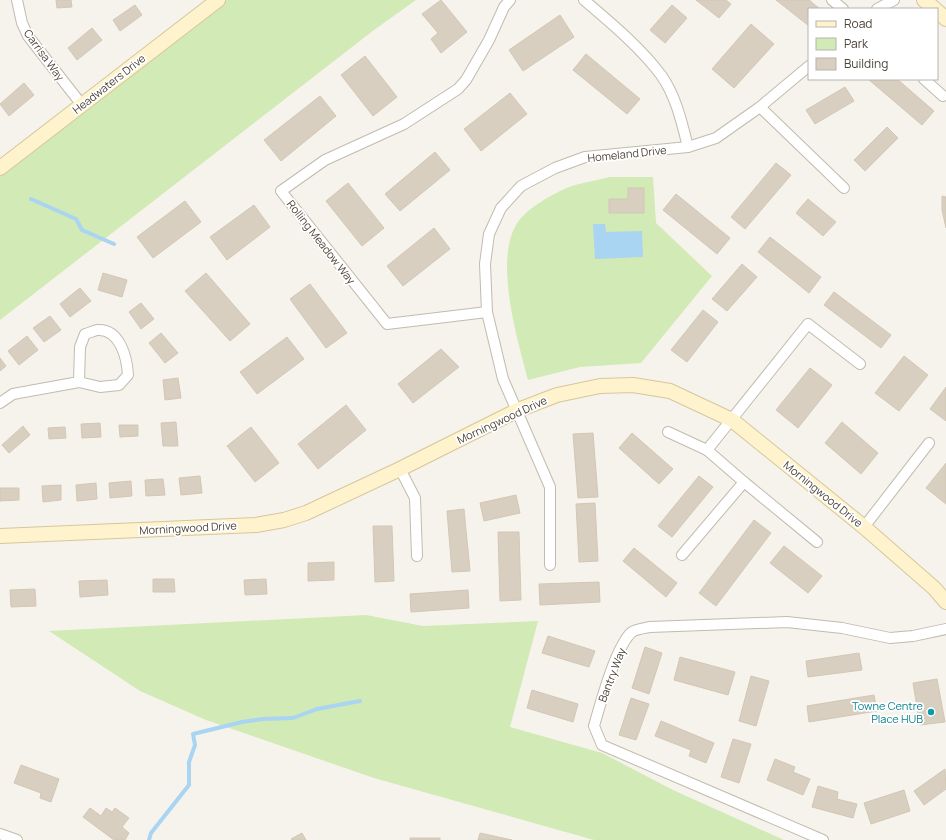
<svg xmlns="http://www.w3.org/2000/svg" width="946" height="840" font-family="Manrope,sans-serif">
<style>
.green{fill:#d2eab5}
.water{fill:#a9d4f2}
.lines{fill:none;stroke-linecap:round;stroke-linejoin:round}
.stream{stroke:#a9d4f2;stroke-width:4}
.building{fill:#d8cfc1;stroke:#d3c7b4}
.street-casing{stroke:#c2bbae;stroke-width:12}
.secondary-casing{stroke:#d6c79b;stroke-width:16}
.street{stroke:#fff;stroke-width:10}
.secondary{stroke:#fff3cd;stroke-width:14}
.culture-dot{fill:#0f9aa8;stroke:#fff;stroke-width:1.5}
.labels{text-anchor:middle;stroke-width:3.5;stroke-linejoin:round;paint-order:stroke}
.street-label{font-size:11px;fill:#4b4439;stroke:#fff}
.culture-label{font-size:11px;fill:#0d838f;stroke:#fff;text-anchor:end}
</style>
<rect width="100%" height="100%" fill="#f6f3ec"/>
<g class="green">
<path d="M218,0H416L374,30L0,320V168Z"/>
<path d="M610,177H653L656,223L712,276L641,363L580,367L528,380C518,340 488,246 525,214C535,204 561,189 575,185C586,182 599,180 610,177Z"/>
<path d="M366,615L423,626L538,621L510,727L602,753L673,790L784,840H594L374,778L206,720L140,691L49,631Z"/>
</g>
<path class="water" d="M593,224H605L606,232L642,231L643,257L595,259Z"/>
<g class="lines">
<g class="stream">
<path d="M31,199L76,219L82,230L114,244"/>
<path d="M149,840L151,833L189,785V762L195,745L193,734L242,722L263,719L293,718L317,709L360,701"/>
</g>
</g>
<g class="building">
<path d="M56,0H71L72,7L57,8Z"/>
<path d="M441,0L467,32L441,53L431,39L438,33L422,14Z"/>
<path d="M696,0H726L731,4L719,18Z"/>
<path d="M776,0H809L820,9H809V26Z"/>
<path d="M135,5L142,15L120,31L113,20Z"/>
<path d="M672,5L687,18L665,43L650,30Z"/>
<path d="M560,15L574,37L523,71L509,50Z"/>
<path d="M751,24L774,44L734,88L712,69Z"/>
<path d="M92,28L102,40L77,60L68,48Z"/>
<path d="M586,54L640,99L627,114L573,70Z"/>
<path d="M365,56L397,97L373,116L341,75Z"/>
<path d="M868,79H897L934,111L922,125Z"/>
<path d="M24,83L34,95L9,116L0,104Z"/>
<path d="M845,87L854,101L815,124L806,110Z"/>
<path d="M510,93L527,114L481,151L464,129Z"/>
<path d="M320,96L336,116L281,161L264,140Z"/>
<path d="M887,127L898,138L865,171L854,160Z"/>
<path d="M435,152L450,170L400,211L385,194Z"/>
<path d="M776,163L791,175L745,229L731,217Z"/>
<path d="M348,183L384,228L362,246L326,201Z"/>
<path d="M628,188H644V213H609V199H628Z"/>
<path d="M676,194L730,238L717,254L663,210Z"/>
<path d="M942,196L946,197V228L942,210Z"/>
<path d="M808,199L836,222L823,236L796,213Z"/>
<path d="M185,201L201,222L153,258L137,237Z"/>
<path d="M254,205L270,227L227,260L210,237Z"/>
<path d="M434,228L450,249L403,286L387,266Z"/>
<path d="M770,237L821,277L809,293L758,252Z"/>
<path d="M742,264L757,277L727,311L712,299Z"/>
<path d="M103,273L127,280L122,297L98,290Z"/>
<path d="M206,273L250,324L230,341L185,291Z"/>
<path d="M310,284L347,333L326,348L290,299Z"/>
<path d="M80,288L91,301L70,317L60,304Z"/>
<path d="M834,292L891,335L881,348L824,305Z"/>
<path d="M141,303L154,319L141,329L129,312Z"/>
<path d="M703,310L718,322L687,362L671,350Z"/>
<path d="M50,316L61,330L44,342L33,328Z"/>
<path d="M161,333L178,353L165,363L149,343Z"/>
<path d="M27,336L38,350L19,365L8,351Z"/>
<path d="M287,337L304,359L257,394L240,372Z"/>
<path d="M441,349L459,367L413,403L398,384Z"/>
<path d="M904,356L928,375L899,411L875,393Z"/>
<path d="M0,358L6,366L0,371Z"/>
<path d="M810,368L832,385L798,428L776,410Z"/>
<path d="M178,378L181,398L165,400L163,380Z"/>
<path d="M946,387V421L930,409Z"/>
<path d="M346,405L366,430L318,469L298,444Z"/>
<path d="M176,422L178,446H163L161,423Z"/>
<path d="M842,422L878,453L861,474L825,443Z"/>
<path d="M100,423L101,437L82,438L81,424Z"/>
<path d="M119,425H138V436L120,437Z"/>
<path d="M23,426L30,435L9,453L2,445Z"/>
<path d="M65,427L66,438L49,439L48,428Z"/>
<path d="M251,427L279,463L255,482L227,446Z"/>
<path d="M593,433L598,497L578,498L573,434Z"/>
<path d="M632,433L673,469L659,484L619,448Z"/>
<path d="M946,463V504L926,488Z"/>
<path d="M200,476L202,493L181,495L179,478Z"/>
<path d="M699,476L713,487L672,537L658,526Z"/>
<path d="M163,479L165,495L146,496L145,480Z"/>
<path d="M131,481L132,496L110,498L109,483Z"/>
<path d="M96,483L97,499L77,501L76,485Z"/>
<path d="M61,485V500L43,502L42,486Z"/>
<path d="M0,488H19V500L0,501Z"/>
<path d="M516,495L520,513L484,521L480,503Z"/>
<path d="M595,503L598,561L579,562L576,504Z"/>
<path d="M464,509L470,571L452,572L447,511Z"/>
<path d="M754,520L771,533L716,606L699,593Z"/>
<path d="M373,526H392L394,581L375,582Z"/>
<path d="M498,532H519L521,600L500,601Z"/>
<path d="M784,546L822,576L808,593L770,563Z"/>
<path d="M634,548L677,583L666,597L623,561Z"/>
<path d="M334,562V580L308,581V563Z"/>
<path d="M153,579H174L175,592H153Z"/>
<path d="M266,579L267,594L245,595L244,580Z"/>
<path d="M107,580L108,595L80,597L79,581Z"/>
<path d="M599,582L600,602L540,605L539,584Z"/>
<path d="M35,589L36,606L11,607L10,590Z"/>
<path d="M468,590L469,608L411,612L410,594Z"/>
<path d="M548,636L595,651L589,667L542,653Z"/>
<path d="M645,647L662,653L649,694L632,688Z"/>
<path d="M859,653L862,670L808,677L806,661Z"/>
<path d="M680,657L735,672L728,695L674,680Z"/>
<path d="M751,676L769,681L756,726L739,721Z"/>
<path d="M937,679L945,722L920,725L913,683Z"/>
<path d="M532,690L578,704L573,722L527,708Z"/>
<path d="M874,695L877,711L809,722L807,706Z"/>
<path d="M631,698L649,704L636,740L619,735Z"/>
<path d="M661,721L714,743L706,763L689,756L691,750L655,736Z"/>
<path d="M733,739L751,744L739,783L721,777Z"/>
<path d="M775,759L795,767L793,772L810,779L803,795L767,780Z"/>
<path d="M21,765L59,779L51,802L40,798L41,793L14,783Z"/>
<path d="M945,769L946,789L924,805L914,791Z"/>
<path d="M818,786L838,792L837,799L857,804L853,818L812,807Z"/>
<path d="M904,790L910,811L871,824L864,803Z"/>
<path d="M90,808L101,816L106,808L112,812L115,808L129,818L122,827L129,833L125,840H114L83,817Z"/>
<path d="M302,833L306,840H292L291,839Z"/>
<path d="M480,833L512,840H478Z"/>
<rect x="410" y="838" width="30" height="2"/>
</g>
<g class="lines">
<g class="street-casing">
<g id="street">
<path d="M17,0L22,23L28,36L82,105"/>
<path d="M584,0C611,23 640,47 661,75C676,96 682,123 688,147"/>
<path d="M832,0L843,9"/>
<path d="M877,9L894,0"/>
<path d="M924,79L943,96"/>
<path d="M760,107L844,188"/>
<path d="M487,312L387,324L281,191L325,160L404,124L458,89L466,80L489,40L504,7L510,0"/>
<path d="M0,403L13,394L79,382L100,387L119,385L128,375C127,358 120,328 97,330C93,331 89,333 85,334L80,347L79,382"/>
<path d="M668,432L707,450"/>
<path d="M400,469L415,498L417,556"/>
<path d="M744,482L817,542"/>
<path d="M864,527L929,443"/>
<path d="M682,555L744,482L707,450L808,324L860,364"/>
<path d="M550,565V487L503,379L487,312L485,264L489,234L501,208L521,186L555,168L585,157L688,147L716,138L760,107L809,66"/>
<path d="M0,834L17,840"/>
<path d="M823,840L602,745L594,726C600,705 616,645 632,632C636,629 645,628 650,627L787,622L842,628L890,638L913,636L946,629"/>
</g>
</g>
<g class="secondary-casing">
<g id="secondary">
<path d="M924,0L935,9"/>
<path d="M937,11L946,19"/>
<path d="M0,168L218,0"/>
<path d="M0,536L256,525L284,520L306,513L400,469L518,410L557,395L600,386L633,385L670,391L732,420L864,527L934,588L946,602"/>
</g>
</g>
<use href="#street" class="street"/>
<use href="#secondary" class="secondary"/>
</g>
<circle class="culture-dot" cx="931" cy="712" r="4"/>
<g class="labels">
<g class="street-label">
<text transform="translate(44 55) rotate(54)" y="4">Carrisa Way</text>
<text transform="translate(109 84) rotate(-38)" y="4">Headwaters Drive</text>
<text transform="translate(627 154) rotate(-6)" y="4">Homeland Drive</text>
<text transform="translate(321 242) rotate(52)" y="4">Rolling Meadow Way</text>
<text transform="translate(502 420) rotate(-25)" y="4">Morningwood Drive</text>
<text transform="translate(823 494) rotate(39)" y="4">Morningwood Drive</text>
<text transform="translate(188 528) rotate(-3)" y="4">Morningwood Drive</text>
<text transform="translate(612 675) rotate(-69)" y="4">Bantry Way</text>
</g>
<g class="culture-label">
<text x="923" y="710">Towne Centre<tspan x="923" dy="13">Place HUB</tspan></text>
</g>
</g>
<rect x="808" y="8" width="130" height="72" fill="#ffffff" stroke="#b7b4b0"/>
<rect x="816" y="21" width="20" height="6" fill="#fff3cd" stroke="#b7b4b0"/>
<text x="844" y="28" font-size="12" fill="#4b4439">Road</text>
<rect x="816" y="38" width="20" height="12" fill="#d2eab5" stroke="#b7b4b0"/>
<text x="844" y="48" font-size="12" fill="#4b4439">Park</text>
<rect x="816" y="58" width="20" height="12" fill="#d8cfc1" stroke="#b7b4b0"/>
<text x="844" y="68" font-size="12" fill="#4b4439">Building</text>
</svg>
